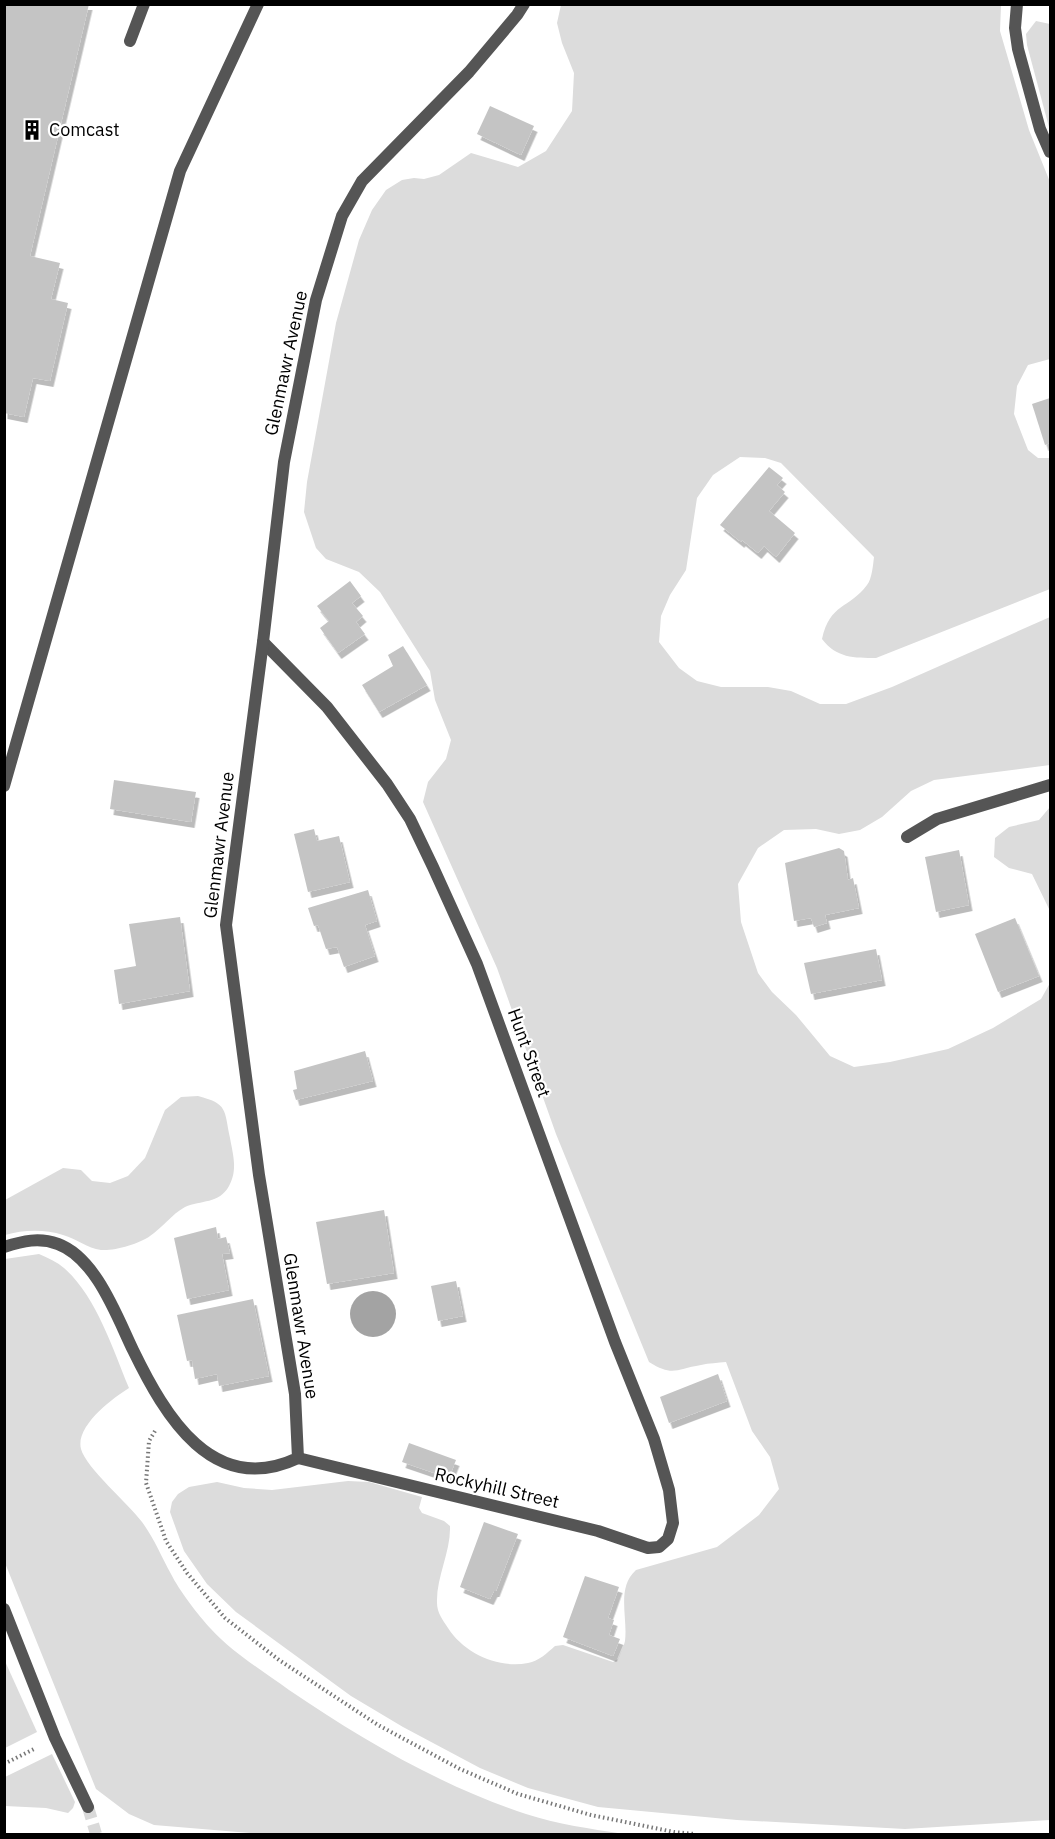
<svg xmlns="http://www.w3.org/2000/svg" width="1055" height="1839" font-family="'IBM Plex Sans',sans-serif">
<style>
.green{fill:#dcdcdc}
.water{fill:#a3a3a3}
.building{fill:#c4c4c4;filter:url(#shadow)}
.lines{fill:none;stroke-linecap:round;stroke-linejoin:round}
.minor-tunnel{stroke:#d9d9d9;stroke-width:12;stroke-dasharray:12 6;stroke-linecap:butt}
.path{stroke:#777;stroke-width:4;stroke-dasharray:1.5 3;stroke-linecap:butt}
.service{stroke:#555;stroke-width:12}
.minor{stroke:#555;stroke-width:12}
.labels{text-anchor:middle;stroke-width:4.5;stroke-linejoin:round;paint-order:stroke}
.poi-label{font-size:18px;fill:#000;stroke:#fff;text-anchor:start}
.street-label{font-size:18px;fill:#000;stroke:#fff}
</style>
<defs>
<filter id="shadow"><feDropShadow dx="3.5" dy="6" stdDeviation="0" flood-color="#0004"/></filter>
</defs>
<rect width="100%" height="100%" fill="#fff"/>
<g class="green">
<path d="M561,5H1001L1000,31L1029,130L1050,182V359L1028,365L1017,386L1014,414L1028,450L1038,458H1050V589L876,658C854,658 836,658 822,639C830,603 849,609 867,585C872,579 873,565 874,557L781,463L765,458L740,457L713,475L697,498L686,570L670,595L661,616L659,642L679,668L697,681L721,687H768L791,691L820,704H846L892,687L1050,617V765L934,780L911,791L882,817L860,830L839,834L816,829L784,830L758,848L738,884L741,922L758,973L772,992L796,1015L830,1056L854,1067L890,1062L948,1049L993,1028L1041,999L1050,983V1820L905,1829L737,1820L598,1807L528,1788L480,1768L403,1727L351,1696L236,1612L207,1584L184,1551L170,1512L172,1502L178,1494L189,1487L217,1482L244,1488L272,1490L348,1481L369,1482L422,1497L419,1508L422,1513L444,1521L450,1526C451,1552 436,1577 437,1603C437,1613 443,1620 448,1628C464,1653 498,1669 528,1663C539,1661 547,1653 555,1646L563,1645L613,1662L618,1659C620,1653 624,1647 625,1641C628,1617 616,1588 636,1570L717,1547L759,1515L779,1489L770,1457L752,1431L726,1362C718,1363 709,1363 701,1365C676,1369 673,1377 649,1362L556,1134L497,968L423,802L428,782L446,759L451,740L435,700L430,671L380,592L359,572L326,559L316,548L304,512L307,482L336,323L359,240L372,210L386,190L402,180L414,178L424,179L439,175L471,153L518,167L546,151L572,111L574,73L562,43L557,23Z"/>
<path d="M1036,21L1050,24V131L1027,45L1026,34Z"/>
<path d="M1050,807V911L1032,874L1009,868L994,857L995,838L1009,827L1039,820Z"/>
<path d="M198,1096C228,1104 224,1109 230,1138C233,1155 238,1170 229,1186C219,1204 201,1200 185,1207C172,1214 162,1228 150,1236C139,1244 115,1251 101,1250C87,1248 77,1239 63,1235C44,1229 23,1230 5,1235V1200L63,1168L81,1170L92,1181L110,1183L128,1176L145,1158L165,1110L181,1097Z"/>
<path d="M39,1254C48,1258 57,1262 64,1268C96,1296 113,1349 129,1388C113,1398 75,1426 81,1449C86,1468 129,1504 142,1522C154,1538 161,1556 171,1574C179,1590 198,1615 211,1629C233,1653 263,1671 289,1690C361,1739 443,1787 526,1814C557,1824 591,1829 624,1834H262L154,1825L129,1814L96,1789L5,1563V1259Z"/>
<path d="M4,1659L37,1732L5,1748H4Z"/>
<path d="M52,1754L75,1802L73,1808L68,1813L46,1808L5,1806V1777Z"/>
</g>
<circle class="water" cx="373" cy="1314" r="23"/>
<g class="building">
<path d="M4,4H89L30,256L60,263L51,299L68,303L50,381L33,378L24,417L4,413Z"/>
<path d="M490,106L534,126L521,155L477,134Z"/>
<path d="M1050,398V443L1045,445L1032,404Z"/>
<path d="M769,467L783,478L777,485L785,492L769,511L795,533L776,557L764,546L758,553L742,540L741,542L720,525Z"/>
<path d="M350,581L361,596L352,603L363,616L356,622L365,634L338,653L320,628L329,621L317,606Z"/>
<path d="M403,646L427,685L379,712L362,685L393,666L388,655Z"/>
<path d="M114,780L196,792L191,822L110,809Z"/>
<path d="M314,829L317,841L339,836L350,882L308,892L294,834Z"/>
<path d="M839,848L844,851L848,880L853,878L859,908L825,915L827,923L814,927L811,918L794,921L785,863Z"/>
<path d="M959,850L969,905L936,912L925,857Z"/>
<path d="M368,890L377,921L365,925L375,956L344,967L337,947L326,949L318,925L314,926L308,908Z"/>
<path d="M180,917L190,991L119,1004L114,970L136,966L129,924Z"/>
<path d="M1015,918L1039,976L998,992L975,934Z"/>
<path d="M876,949L882,980L811,994L804,963Z"/>
<path d="M365,1051L373,1081L296,1100L293,1090L297,1089L294,1071Z"/>
<path d="M384,1210L394,1273L327,1284L316,1222Z"/>
<path d="M216,1227L218,1239L226,1237L230,1253L222,1254L229,1290L187,1299L174,1238Z"/>
<path d="M456,1281L463,1316L438,1321L431,1286Z"/>
<path d="M253,1299L269,1376L219,1386L217,1374L195,1379L192,1360L187,1361L177,1315Z"/>
<path d="M718,1374L727,1401L669,1423L660,1397Z"/>
<path d="M409,1443L456,1460L449,1478L402,1462Z"/>
<path d="M484,1522L518,1534L496,1591H494L490,1599L460,1587Z"/>
<path d="M585,1576L619,1587L608,1618L614,1620L609,1635L620,1639L613,1656L563,1637Z"/>
</g>
<g class="lines">
<path class="minor-tunnel" d="M88,1807L96,1834"/>
<g class="path">
<path d="M155,1431L149,1441L146,1483L166,1541L187,1573L225,1618L279,1660L378,1725L460,1769L518,1794L591,1815L674,1832L695,1834"/>
<path d="M4,1764L36,1748"/>
</g>
<g class="service">
<path d="M130,41L144,4"/>
<path d="M4,786L180,171L258,4"/>
</g>
<g class="minor">
<path d="M1017,4L1015,28L1018,49L1040,129L1050,152"/>
<path d="M263,642L327,707L387,784L410,819L433,867L477,964L615,1342L654,1439L669,1490L673,1523L668,1539L659,1547L648,1548L598,1531L298,1458"/>
<path d="M907,837L937,819L1050,785"/>
<path d="M4,1247C23,1241 39,1237 58,1244C96,1258 117,1317 133,1350C165,1416 213,1498 298,1458L295,1394L259,1175L226,925L263,642L284,462L316,300L342,216L362,181L469,72L517,15L524,4"/>
<path d="M4,1609L55,1738L88,1807"/>
</g>
</g>
<defs>
<g id="building-bare" transform="scale(1.62)"><path d="M-4-6H4V6H1V3H-1V6H-4ZM-2.5-4.3h1.7v1.8h-1.7ZM.8-4.3h1.7v1.8H.8ZM-2.5-1h1.7V.8h-1.7ZM.8-1h1.7V.8H.8Z" fill="#000" stroke="#fff" stroke-width="2.5" paint-order="stroke"/></g>
</defs>
<g fill-rule="evenodd">
<use href="#building-bare" x="32" y="130"/>
</g>
<g class="labels">
<g class="poi-label">
<text x="49" y="136">Comcast</text>
</g>
<g class="street-label">
<text transform="translate(286 363) rotate(-78)" y="6">Glenmawr Avenue</text>
<text transform="translate(219 845) rotate(-83)" y="6">Glenmawr Avenue</text>
<text transform="translate(529 1053) rotate(70)" y="6">Hunt Street</text>
<text transform="translate(301 1326) rotate(81)" y="6">Glenmawr Avenue</text>
<text transform="translate(497 1488) rotate(13)" y="6">Rockyhill Street</text>
</g>
</g>
<rect width="1055" height="1839" fill="none" stroke="#000000" stroke-width="12"/>
</svg>
